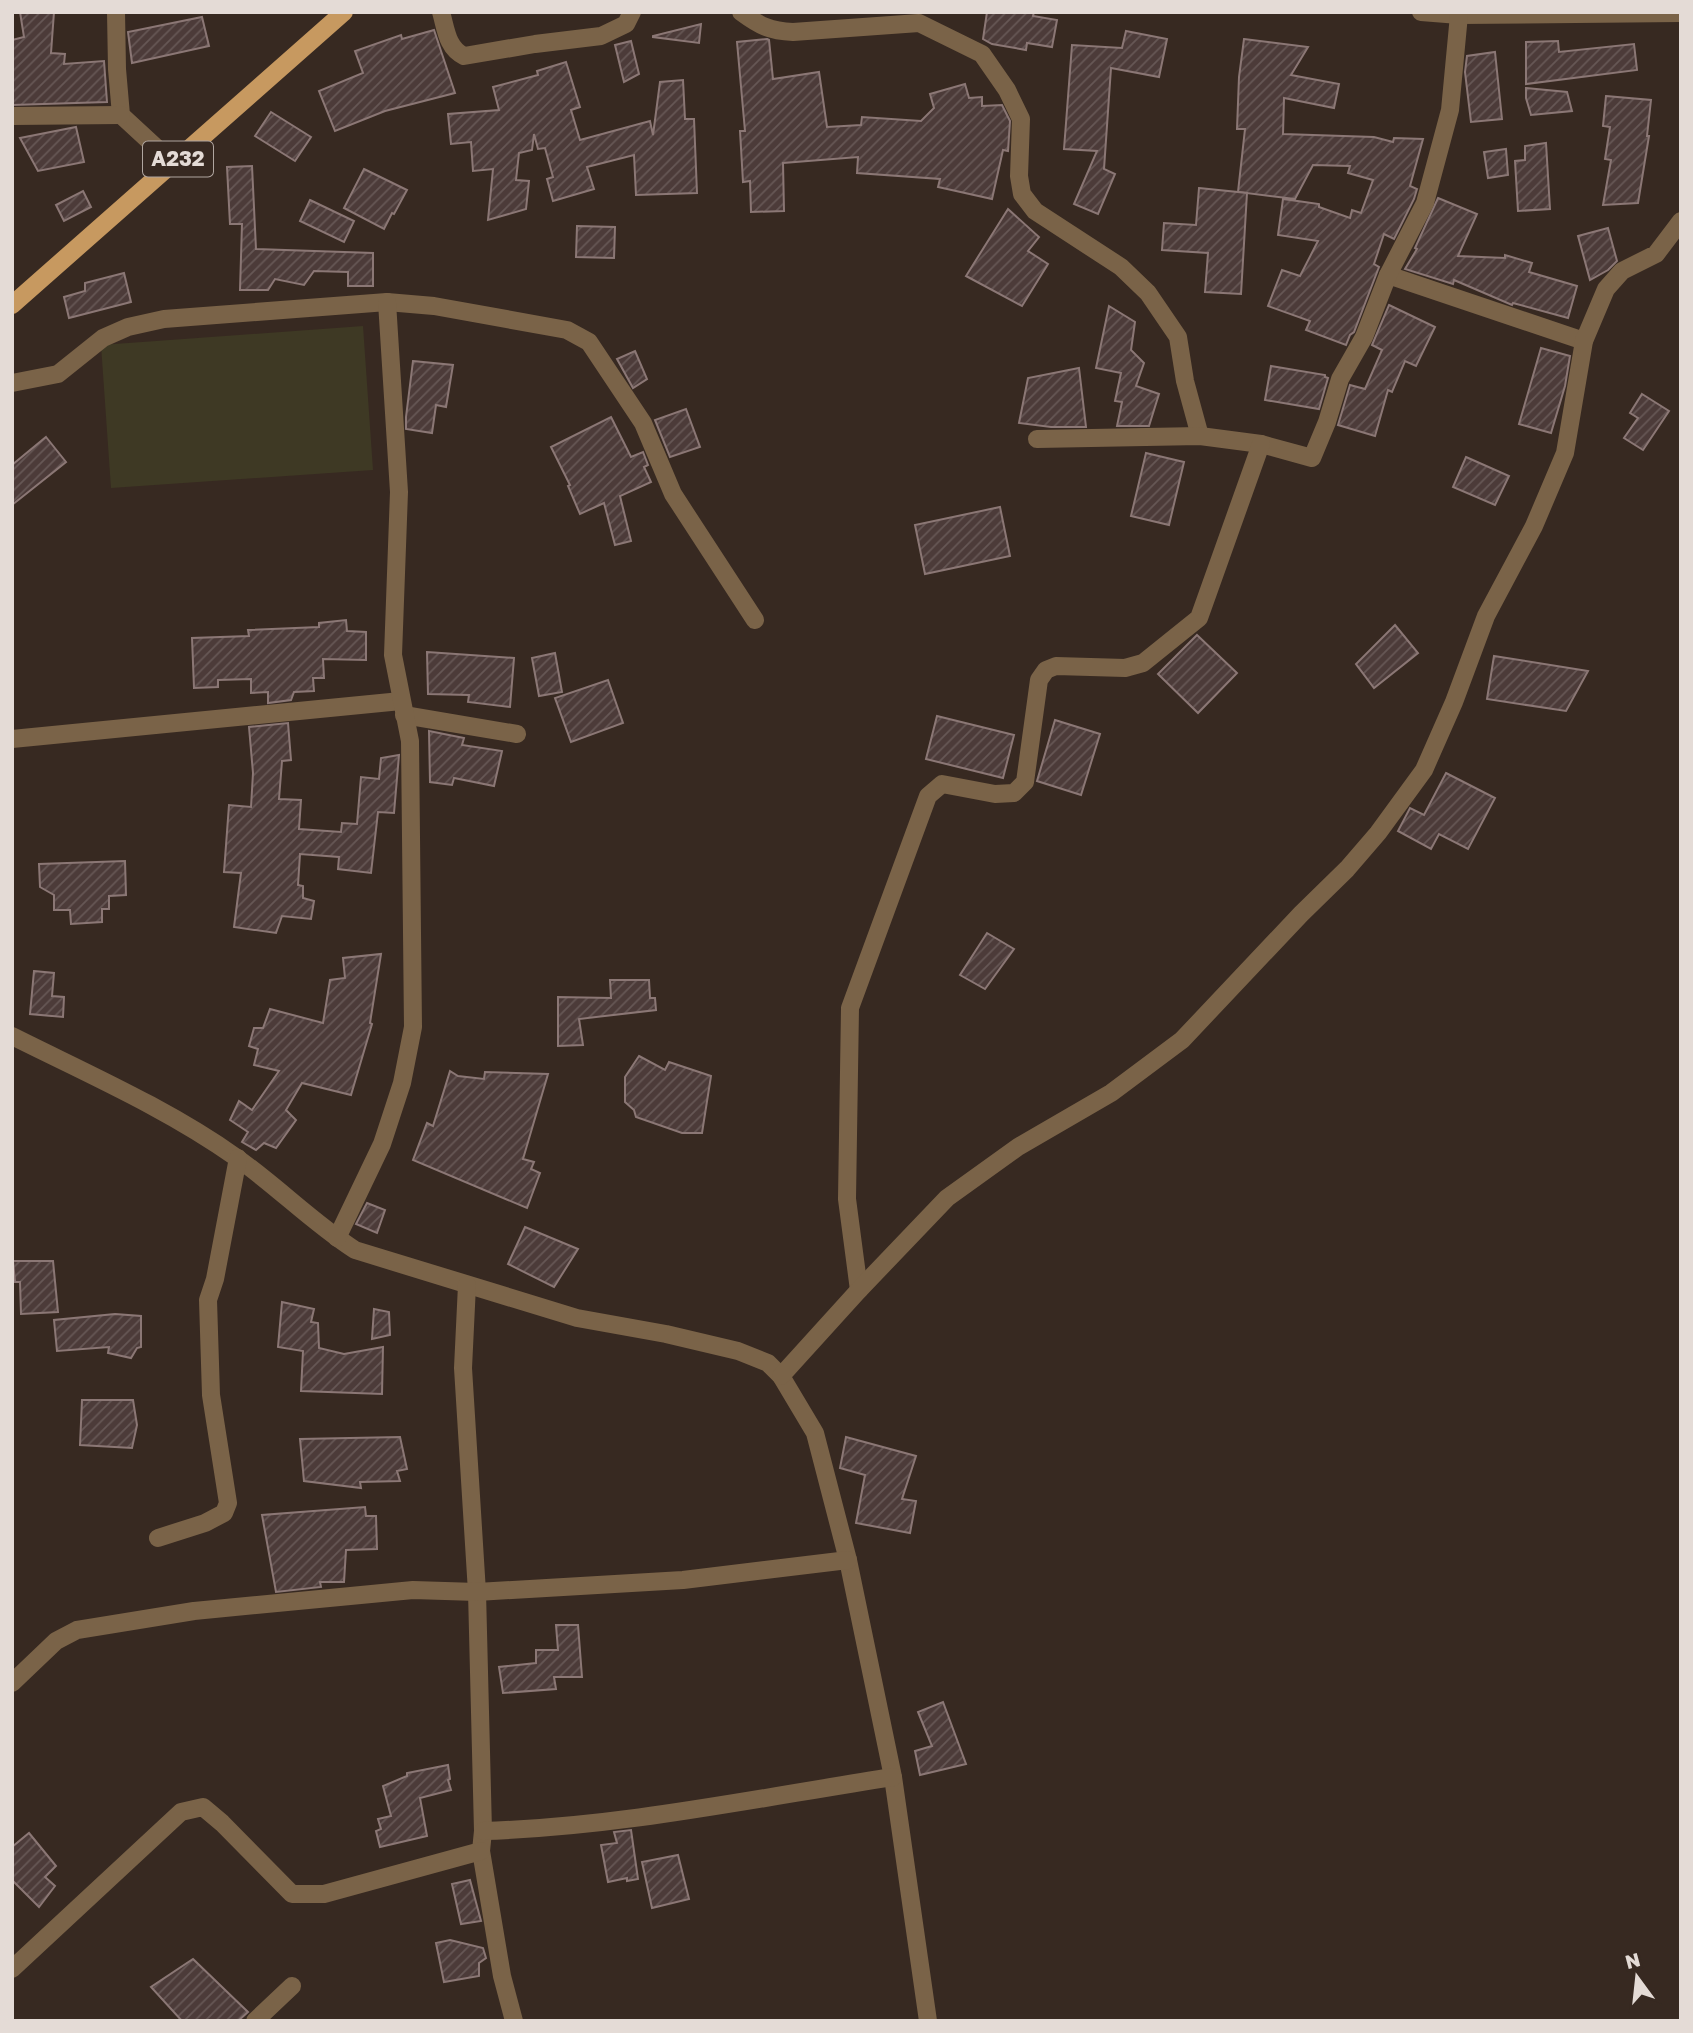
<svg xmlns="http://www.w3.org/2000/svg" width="1693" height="2033" font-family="'Golos Text',sans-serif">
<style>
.green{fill:#3e3924}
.building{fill:url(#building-hatch);stroke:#8b7775;stroke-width:2}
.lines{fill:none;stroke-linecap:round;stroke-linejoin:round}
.minor{stroke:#7a6348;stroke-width:18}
.primary{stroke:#c79960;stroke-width:18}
.labels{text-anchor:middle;stroke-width:6;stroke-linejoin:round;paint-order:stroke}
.shield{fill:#372921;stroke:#b0a6a0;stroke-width:2}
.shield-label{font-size:21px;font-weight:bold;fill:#e4dbd6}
</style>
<defs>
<pattern id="building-hatch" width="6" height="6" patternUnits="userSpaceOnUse" patternTransform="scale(1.75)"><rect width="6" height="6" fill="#4c3b39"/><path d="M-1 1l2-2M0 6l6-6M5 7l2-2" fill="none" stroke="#665755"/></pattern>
</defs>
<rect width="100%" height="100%" fill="#372921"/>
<path class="green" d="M363,326L373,470L111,488L101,345Z"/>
<g class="building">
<path d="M20,12H54L51,53L65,54L64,64L104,61L107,102L12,105V40L24,37Z"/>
<path d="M987,12H1034L1033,16L1057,20L1052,47L1027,43L1026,50L992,44L983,39Z"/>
<path d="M202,17L209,46L132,63L128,32Z"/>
<path d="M701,24L699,43L653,37V36Z"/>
<path d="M434,30L455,93L385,111L335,131L319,91L363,73L355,51L401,35L402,39Z"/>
<path d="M1126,31L1167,39L1159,77L1111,68L1104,169L1115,174L1098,214L1074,204L1097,151L1064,149L1072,45L1122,48Z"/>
<path d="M767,39L769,40L773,79L819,72L827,127L861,125L862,117L921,121L934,108L930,94L965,84L969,98L982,97V106L1002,105L1010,121L1008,151L1003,150L992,199L938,187L940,179L857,173L858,157L783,163L784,211L751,212L750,181L743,182L740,131H745L737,42Z"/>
<path d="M1244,39L1308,47L1291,75L1339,84L1334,108L1284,98L1283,134L1374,137L1393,142L1394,138L1423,139L1410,186L1417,189L1414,199L1394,239L1384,234L1374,264L1379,267L1354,332L1350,335L1346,345L1306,330L1310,321L1268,306L1282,270L1300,276L1318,241L1278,235L1283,199L1319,204V207L1350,218L1352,210L1361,213L1373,180L1348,173L1350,166L1313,165L1295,199L1238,192L1245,129H1237L1239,77Z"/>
<path d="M631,41L639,74L624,82L615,45Z"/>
<path d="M1558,41L1559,52L1634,44L1637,70L1526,84V42Z"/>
<path d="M1495,52L1502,119L1471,122L1465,72L1467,56Z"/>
<path d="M566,62L580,107L571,110L580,140L650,121L653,135L660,82L683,80L685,119H694L697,193L636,195L634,155L587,167L594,189L553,201L547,179L553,177L545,148L538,149L534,134L532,150L519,153L516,180L529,181L526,209L488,220L493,169L473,171L471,142L451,144L448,114L499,110L493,87L538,75L537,71Z"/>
<path d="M1526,88L1567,92L1572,111L1531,115L1526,98Z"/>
<path d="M1606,96L1651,100L1647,136H1649L1638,203L1603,205L1611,160L1605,159L1610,127L1603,126Z"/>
<path d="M271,112L311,137L295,161L255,136Z"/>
<path d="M76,127L84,162L38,171L20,138Z"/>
<path d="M1546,143L1550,209L1518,211L1515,161L1525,160V146Z"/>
<path d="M1506,149L1508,175L1488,178L1484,152Z"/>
<path d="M252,166L256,249L373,253V286H348V272L314,271L304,285L275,279L268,290H240L242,224H230L227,167Z"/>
<path d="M364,169L407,190L394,214L392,213L384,229L344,208Z"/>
<path d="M1199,188L1247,193L1241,294L1205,292L1208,253L1162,250L1164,223L1196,225Z"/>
<path d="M83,191L91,207L64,221L56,205Z"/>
<path d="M1438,198L1477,214L1458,256L1505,258V255L1532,263L1529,272L1577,286L1568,318L1513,303L1512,305L1454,280L1453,284L1405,269L1417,249L1415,248Z"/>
<path d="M310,200L354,221L344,242L300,221Z"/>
<path d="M1008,209L1039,237L1028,251L1048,264L1022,306L966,276Z"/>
<path d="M577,226L615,227L614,258L576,257Z"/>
<path d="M1608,228L1617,261L1608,270L1590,280L1578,236Z"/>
<path d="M124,273L131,302L69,318L64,297L85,291V283Z"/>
<path d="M1389,305L1435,327L1416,366L1405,361L1392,392L1388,390L1375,436L1338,425L1350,385L1365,389L1382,350L1372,345Z"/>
<path d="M1109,306L1135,322L1131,350L1144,363L1136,386L1159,394L1149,426H1117L1122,402L1115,401L1121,373L1096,368Z"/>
<path d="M1541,348L1570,356L1565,386L1551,433L1519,424Z"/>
<path d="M635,351L647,379L633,388L617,359Z"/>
<path d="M413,361L453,365L446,407L436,405L432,433L406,429V417Z"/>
<path d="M1271,366L1325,375V377L1328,378L1319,409L1265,400Z"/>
<path d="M1079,368L1086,427H1051L1019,423L1028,378Z"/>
<path d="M1642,394L1669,411L1643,450L1624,438L1638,418L1630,413Z"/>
<path d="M686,409L700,447L670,457L655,420Z"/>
<path d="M611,417L631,457L643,452L648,465L644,467L651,482L620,496L631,541L615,545L604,503L580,514L568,486L570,485L551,447Z"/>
<path d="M46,437L66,462L12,505V465Z"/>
<path d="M1146,453L1184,462L1169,525L1131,516Z"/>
<path d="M1466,457L1509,476L1495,505L1453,487Z"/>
<path d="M1000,507L1010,556L925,574L915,525Z"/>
<path d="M346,620L347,631L366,632V660L323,659L324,678H313L314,691L294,692L291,700L268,703V692L251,693V679L218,680V687L194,688L192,638L249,636L248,630L319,627V623Z"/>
<path d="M1395,625L1418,653L1374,688L1356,664Z"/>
<path d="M1197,635L1237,673L1198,713L1158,674Z"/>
<path d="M427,652L514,658L510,707L468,702L469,695L428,694Z"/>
<path d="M555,653L562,692L539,696L532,658Z"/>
<path d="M1494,656L1588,671L1566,711L1487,699Z"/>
<path d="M608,680L623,723L571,742L555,698Z"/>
<path d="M937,716L1014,735L1003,778L926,759Z"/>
<path d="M1055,720L1100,734L1081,795L1037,781Z"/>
<path d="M288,723L291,760L282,761L279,799L301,800L299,829L341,832L342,823L357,824L361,777L379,779L381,758L399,755L394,813L378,812L371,873L338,869L339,857L300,854L298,885L303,886V898L314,901L311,919L282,916L276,933L234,927L241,873L224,872L229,805L251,807L253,773L249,727Z"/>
<path d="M429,731L464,738L462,745L502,751L494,786L454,778L452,785L430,782Z"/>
<path d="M1446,773L1495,798L1468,849L1439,834L1431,849L1398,831L1410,808L1424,815Z"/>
<path d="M125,861L126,895L109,896V909H102V922L71,924L70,910H54V895L40,887L39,864Z"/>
<path d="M987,933L1014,949L985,989L960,975Z"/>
<path d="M381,954L370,1023L372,1024L351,1095L302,1083L286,1110L296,1120L276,1148L264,1143L256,1150L242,1142L248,1132L230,1120L239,1101L252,1110L279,1071L254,1065L258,1049L249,1046L254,1028H263L270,1009L323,1023L330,980L345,978L343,958Z"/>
<path d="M34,971L54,973L52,996L64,997L63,1017L30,1014Z"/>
<path d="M610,980H649L650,998H655L656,1010L579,1019L583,1045L558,1046V997L611,998Z"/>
<path d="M639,1056L665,1070L669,1062L711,1076L702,1133H682L636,1117L634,1110L625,1102V1077Z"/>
<path d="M450,1071L458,1076L484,1079L485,1072L548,1074L523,1159L534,1162L531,1169L540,1173L527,1208L413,1160L427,1123L433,1126Z"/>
<path d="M367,1203L385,1210L377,1233L356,1224Z"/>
<path d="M525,1227L578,1249L554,1287L508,1264Z"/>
<path d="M13,1261H53L58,1312L21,1314L20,1282H15Z"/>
<path d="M282,1302L314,1309L311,1322L318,1323L319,1348L344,1354L383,1347L382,1394L301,1391L303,1351L278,1347Z"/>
<path d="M374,1309L389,1312L390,1335L372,1339Z"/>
<path d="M115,1314L141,1316V1347L137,1348L131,1358L108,1353L109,1347L57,1351L54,1320Z"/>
<path d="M82,1400H133L137,1425L132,1448L80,1445Z"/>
<path d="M400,1437L407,1469L397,1471L400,1481L360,1482L361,1488L304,1481L300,1439Z"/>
<path d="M846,1437L916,1456L902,1499L916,1501L910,1533L856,1523L865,1475L840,1468Z"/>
<path d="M365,1507L366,1516H376L377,1549L346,1550L344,1582H320L321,1587L276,1592L262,1515Z"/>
<path d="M556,1625H578L582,1677H554L556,1689L503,1693L499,1667L536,1663V1650H558Z"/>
<path d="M943,1702L966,1764L920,1775L915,1751L932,1746L918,1712Z"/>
<path d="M448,1765L450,1779L448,1780L451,1790L420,1798L427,1836L380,1847L376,1831L381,1829L378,1819L391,1816L383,1786L407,1776V1773Z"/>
<path d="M631,1830L638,1879L627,1881V1878L608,1882L601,1845L617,1843L614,1832Z"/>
<path d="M29,1833L56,1866L45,1877L55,1886L39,1907L12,1880V1847Z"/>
<path d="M678,1855L689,1899L652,1908L642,1862Z"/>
<path d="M470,1880L481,1921L461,1924L452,1884Z"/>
<path d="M450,1940L483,1948L486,1958L479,1963V1976L444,1982L436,1943Z"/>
<path d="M193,1959L248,2012L238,2021H182L151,1987Z"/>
</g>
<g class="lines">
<g class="minor">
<path d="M116,12L117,69L121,115L173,163"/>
<path d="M441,12C446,29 447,48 464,56L535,44L601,36L626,24L632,12"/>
<path d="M741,12C760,26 770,31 793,32L919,23L982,54L1007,90L1021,119L1019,176L1022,194L1035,211L1121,267L1148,293L1178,337L1185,381L1200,436"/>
<path d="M1421,12L1459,15L1681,13"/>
<path d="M12,116L121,115"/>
<path d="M1388,275L1584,341"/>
<path d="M12,383L58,374L103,338L128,327L164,319L387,302L434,306L567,330L589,342L643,423L673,494L755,620"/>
<path d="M1037,439L1200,436L1261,444L1312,458L1327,422L1340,379L1364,337L1388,275L1425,203L1450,110L1459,15"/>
<path d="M404,715L517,734"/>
<path d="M12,739L401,701"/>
<path d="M12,1036C88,1074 168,1109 237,1158C278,1187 313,1223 355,1250L577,1318L666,1334L738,1351L768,1363L781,1376L815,1433L848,1560L893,1777L928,2021"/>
<path d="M337,1238L382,1144L402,1083L413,1027L410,741L393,655L399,492L387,302"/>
<path d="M467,1285L463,1368L477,1592L483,1831L481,1851L502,1976L514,2021"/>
<path d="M859,1290L847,1199L850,1008L928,796L942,784L995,794L1014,793L1025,782L1039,680L1046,670L1056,666L1125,668L1143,663L1199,618L1261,444"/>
<path d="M781,1376L859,1290L947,1198L1018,1147L1111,1093L1182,1040L1301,914L1347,869L1378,833L1424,770L1454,702L1486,616L1534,526L1565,453L1584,341L1606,289L1622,271L1656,254L1681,221"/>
<path d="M158,1538L205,1523L224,1513L228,1503L211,1395L208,1300L215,1279L238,1158"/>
<path d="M12,1683L56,1641L77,1630L194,1611L413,1590L477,1592L683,1580L848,1560"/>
<path d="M483,1831C620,1827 757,1798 893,1777"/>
<path d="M12,1969L181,1812L203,1807L222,1823L292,1894H324L481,1851"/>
<path d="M255,2021L292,1986"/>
</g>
<path class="primary" d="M12,305L344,12"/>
</g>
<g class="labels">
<rect class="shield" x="143" y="141.5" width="70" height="35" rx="5"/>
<g class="shield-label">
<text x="178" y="166">A232</text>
</g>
</g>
<rect width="1693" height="2033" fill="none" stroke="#e4dbd6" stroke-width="28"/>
<g transform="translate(1637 1977) rotate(345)" stroke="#372921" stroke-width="5" paint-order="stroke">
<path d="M0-5L12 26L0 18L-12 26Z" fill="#e4dbd6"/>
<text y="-10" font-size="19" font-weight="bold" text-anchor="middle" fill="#e4dbd6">N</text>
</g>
</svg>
